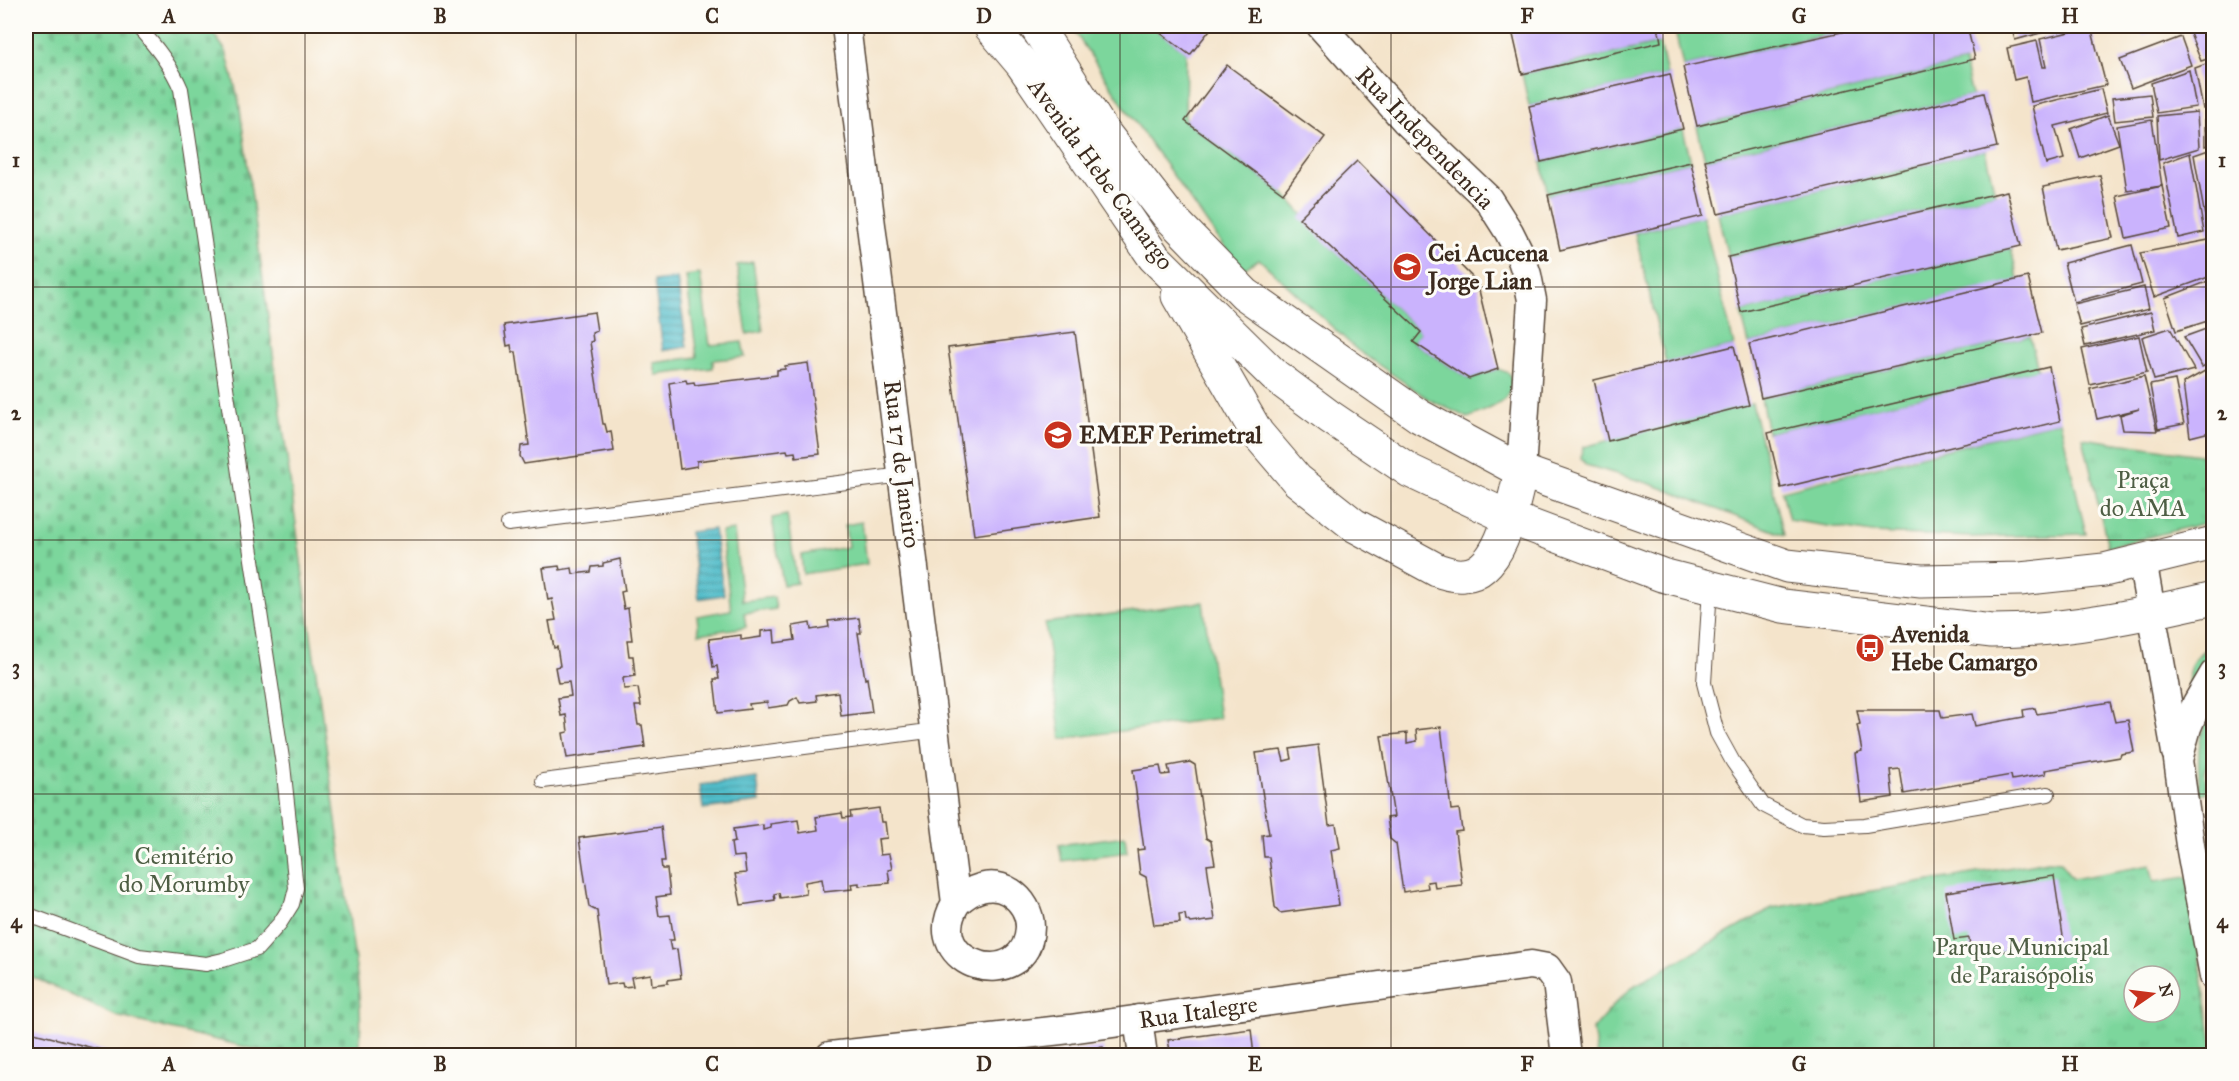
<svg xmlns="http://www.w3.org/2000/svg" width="2239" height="1081" font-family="'IM FELL Great Primer',serif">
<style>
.grass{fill:#7cd69c;stroke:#5c805d;stroke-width:1.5}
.cemetery{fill:url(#cemetery-stones);stroke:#5c805d;stroke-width:1.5}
.park{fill:url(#park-tufts);stroke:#5c805d;stroke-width:1.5;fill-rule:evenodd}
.water{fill:url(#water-rules);stroke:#467474;stroke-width:1.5}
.building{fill:#cab3fd}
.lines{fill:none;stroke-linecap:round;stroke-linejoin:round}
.service-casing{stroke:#574638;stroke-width:16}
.minor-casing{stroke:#574638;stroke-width:31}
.primary-casing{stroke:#574638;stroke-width:35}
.service{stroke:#fff;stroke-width:14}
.minor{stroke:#fff;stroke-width:28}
.primary{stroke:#fff;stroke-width:33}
.grid{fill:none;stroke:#3b2a1e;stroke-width:1.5;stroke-opacity:0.55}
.labels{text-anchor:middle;stroke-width:6;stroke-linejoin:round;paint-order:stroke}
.street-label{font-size:24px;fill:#3b2a1e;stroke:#fdfcf7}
.poi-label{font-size:24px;font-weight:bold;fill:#3b2a1e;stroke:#fdfcf7;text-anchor:start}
.park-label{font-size:24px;fill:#4e5e44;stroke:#fdfcf7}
.neatline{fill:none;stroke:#3b2a1e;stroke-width:2}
.grid-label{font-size:20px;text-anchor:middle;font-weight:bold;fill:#3b2a1e}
</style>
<defs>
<pattern id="cemetery-stones" width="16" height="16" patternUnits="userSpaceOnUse" patternTransform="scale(1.5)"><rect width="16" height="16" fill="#7cd69c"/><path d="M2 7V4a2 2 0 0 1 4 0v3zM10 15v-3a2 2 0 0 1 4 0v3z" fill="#6cb886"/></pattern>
<pattern id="park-tufts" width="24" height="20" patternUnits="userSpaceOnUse" patternTransform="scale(1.5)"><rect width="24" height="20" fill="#7cd69c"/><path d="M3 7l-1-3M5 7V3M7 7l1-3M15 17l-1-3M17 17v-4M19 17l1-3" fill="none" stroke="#6cb886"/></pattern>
<pattern id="water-rules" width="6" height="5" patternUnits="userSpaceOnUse" patternTransform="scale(1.5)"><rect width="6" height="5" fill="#51bdca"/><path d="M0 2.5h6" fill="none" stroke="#449aa3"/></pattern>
</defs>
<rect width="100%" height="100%" fill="#fdfcf7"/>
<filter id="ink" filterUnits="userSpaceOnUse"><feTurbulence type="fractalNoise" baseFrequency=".0167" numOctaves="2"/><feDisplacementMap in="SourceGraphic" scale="12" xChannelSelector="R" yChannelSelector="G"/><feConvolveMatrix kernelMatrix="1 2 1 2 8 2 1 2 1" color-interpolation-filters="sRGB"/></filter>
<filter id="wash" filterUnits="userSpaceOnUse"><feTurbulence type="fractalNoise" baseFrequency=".008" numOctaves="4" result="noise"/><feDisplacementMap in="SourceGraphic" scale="24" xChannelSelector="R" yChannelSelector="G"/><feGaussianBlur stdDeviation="1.35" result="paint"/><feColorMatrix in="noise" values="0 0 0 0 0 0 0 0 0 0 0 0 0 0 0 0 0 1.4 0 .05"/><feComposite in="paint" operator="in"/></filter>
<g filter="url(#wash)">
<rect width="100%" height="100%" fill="#f4e4cb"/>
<g class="grass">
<path d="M1071,26H1151L1186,52L1185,121L1283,193L1302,214L1301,219L1421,332L1413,342L1469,379L1498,369L1509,373C1522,400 1486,410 1468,418L1430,400L1357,350L1259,259L1241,271L1126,109Z"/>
<path d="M1674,26H1862L1683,67Z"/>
<path d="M1660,43L1667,75L1529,106L1522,74Z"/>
<path d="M1964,62L1972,96L1705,160L1697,126Z"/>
<path d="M1683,129L1691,162L1548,195L1541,162Z"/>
<path d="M1985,150L1995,194L1728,257L1718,214Z"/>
<path d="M1703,216L1734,346L1666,363L1635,233Z"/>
<path d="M2011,248L2018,280L1749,344L1741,312Z"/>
<path d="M753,262L763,331L747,334L737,265Z"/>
<path d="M700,274L710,345L742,342L745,357L713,360V368L656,375L654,363L697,357L686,276Z"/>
<path d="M2030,336L2038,370L1768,433L1761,398Z"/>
<path d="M1752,403L1784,535L1651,484L1586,465L1581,458L1583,447Z"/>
<path d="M2060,421L2086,534L1973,537L1872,533L1789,520L1782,491Z"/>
<path d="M787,515L797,583L783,585L772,518Z"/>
<path d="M862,522L867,564L803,574L801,555L848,547L845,525Z"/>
<path d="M734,530L742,601L774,597L776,609L744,613L746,627L699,634L697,616L731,610L721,532Z"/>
<path d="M1203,602L1219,718L1061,739L1045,623Z"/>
<path d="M2213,644V664L2189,691C2186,667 2193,656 2213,644Z"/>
<path d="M2213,707V738L2205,773L2207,792L2200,795C2198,761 2195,737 2213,707Z"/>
<path d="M1125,836L1127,852L1062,861L1059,845Z"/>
</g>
<path class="cemetery" d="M26,26H208L226,51L239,102L358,983C359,1000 365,1042 354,1055H279L116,1016L26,974Z"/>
<g class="park">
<path d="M2083,438L2213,457V521L2108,547Z"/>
<path d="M2048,861L2061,862L2072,879L2150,865L2154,882L2187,877L2214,1055L1597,1056L1593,1029L1613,1006L1632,987L1772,908ZM2134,976H2170V1012H2134Z"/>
</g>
<g class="water">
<path d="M677,278L687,347L663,351L654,281Z"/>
<path d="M714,529L724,595L699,599L690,532Z"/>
<path d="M757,778L760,802L703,809L700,785Z"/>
</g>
<g id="blocks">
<g class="building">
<path d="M1151,26H1213L1190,55Z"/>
<path d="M1511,26H1658L1661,42L1522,74Z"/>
<path d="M1869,26H1967L1975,59L1697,126L1683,67Z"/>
<path d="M2011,26H2066L2015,40Z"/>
<path d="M2138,26H2169L2143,36Z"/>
<path d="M2187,26H2211L2214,32V57L2201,61Z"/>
<path d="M2091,27L2106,85L2031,102L2026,77L2014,80L2007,48L2037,41L2043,67H2046L2040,39Z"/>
<path d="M2181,37L2191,65L2131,88L2120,60Z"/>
<path d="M2214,61V106L2203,109L2195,68Z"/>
<path d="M1227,65L1325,137L1283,193L1185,121Z"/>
<path d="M2189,70L2196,107L2157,113L2151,83Z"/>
<path d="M1670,74L1683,129L1541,162L1529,106Z"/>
<path d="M2101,89L2107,113L2055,126L2064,159L2046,164L2032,106Z"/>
<path d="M1984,93L1997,147L1718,214L1705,160Z"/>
<path d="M2150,94L2153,117L2115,121L2112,98Z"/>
<path d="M2214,110V144L2205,146V113Z"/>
<path d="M2197,112L2199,148L2159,160L2157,116Z"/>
<path d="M2108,115L2119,144L2080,158L2071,129Z"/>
<path d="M2152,120L2162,186L2127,191L2117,126Z"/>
<path d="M2214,148V233L2208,234L2194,155Z"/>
<path d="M2190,153L2204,232L2178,238L2163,163Z"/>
<path d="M1357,161L1477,282L1498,369L1469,379L1413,342L1421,332L1299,218Z"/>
<path d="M1691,162L1703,216L1560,250L1548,195Z"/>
<path d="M2100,175L2113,238L2056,250L2043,187Z"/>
<path d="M2162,186L2171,228L2126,238L2117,196Z"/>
<path d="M2007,191L2021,246L1741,312L1728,257Z"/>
<path d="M2214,239V275L2154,297L2140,253Z"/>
<path d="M2132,245L2142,284L2074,302L2064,263Z"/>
<path d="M2028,277L2042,333L1761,398L1749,344Z"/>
<path d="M2214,279V319L2176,331L2165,298Z"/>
<path d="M2144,287L2149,309L2080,326L2074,304Z"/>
<path d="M594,312L597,331L592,333L593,341L590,342L603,424H605L607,432L611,431L614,451L524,464L520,456L521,446L529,445L516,352H512L511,345L507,346L504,325Z"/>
<path d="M2151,312L2155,330L2085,346L2081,329Z"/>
<path d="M2214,326V361L2202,367L2184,337Z"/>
<path d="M2170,328L2194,370L2154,380L2142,337Z"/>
<path d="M1075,332L1100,517L974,535L948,348Z"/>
<path d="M2139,336L2147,372L2090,385L2082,349Z"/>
<path d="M1734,346L1749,405L1608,441L1594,380Z"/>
<path d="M808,363L820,454L796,457L795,452L788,453L787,450L697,461V466L680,469L669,383L686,380L687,383L694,382L695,385L777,375V370L785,369V366Z"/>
<path d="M2214,366V431L2190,437L2183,383Z"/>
<path d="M2049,367L2060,421L1781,488L1768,433Z"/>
<path d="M2144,376L2157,431L2123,430L2120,415L2139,409L2097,419L2090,389Z"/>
<path d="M2175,380L2184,424L2158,429L2150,385Z"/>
<path d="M620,559L625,591L621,592L624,609L628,608L632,640H627L629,656H633L635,676L623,678L624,689L638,688L641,706H635L638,725H642L645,747L567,758L563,733L568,732L566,715L561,716L558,698L571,696L569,682L558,683L555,667L560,666L557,647L554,648L549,621L556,620L552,599L548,600L543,568L559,566L560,570L572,568L573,574L591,572L592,567L603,566V563Z"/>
<path d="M859,618L861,633H858L865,679L867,678L872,712L841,716L838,692L816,695L817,701L800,703L797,697L790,701L788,705L768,708L767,702L749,704L750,709L718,713L714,679H719L717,666L713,667L709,639L741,635V640L761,637V631L774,630L775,643L795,640L793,626L810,623L811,630L829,627L828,621Z"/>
<path d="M2110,702L2115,722L2128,720L2134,752L2121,754L2120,757L2045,770L2046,774L2012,780L2011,775L1904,794L1900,769L1890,770L1893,797L1861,802L1855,753L1862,751L1857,725L1860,724L1857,710H1940L1942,718L1972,714L1975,726L2024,717L2023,710L2035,708L2037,714Z"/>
<path d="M1441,727L1451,810L1459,809L1462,831L1455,832L1462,885L1435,888L1434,881L1427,882L1428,888L1403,892L1396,844L1390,839L1387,818L1394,817L1381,736L1407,733V743L1417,741L1416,730Z"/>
<path d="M1318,745L1329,825L1336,824L1340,848L1331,850L1339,905L1280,913L1275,907L1269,857H1264L1262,835L1269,834L1256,753L1281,750L1284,761L1292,759L1290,749Z"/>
<path d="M1190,762L1195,765L1206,838L1211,841L1215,864L1207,865L1215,920L1191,923L1186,920L1185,914L1179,915L1180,923L1154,925L1146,877L1140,874L1137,850L1144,849L1133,770L1160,766L1162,775L1170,774L1168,766Z"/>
<path d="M879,808L881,822H885L887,838L878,839L880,855L889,854L892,869L888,870L890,883L859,886V883L851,884L852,889L824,892L822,879L805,882L806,894L780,898L779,893L774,894L775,900L741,905L735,874L746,873L744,856L733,857L731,843L735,842L733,829L763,825V830L771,828L770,824L798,820L800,833L818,830L816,817L842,813L843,818L851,817L850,812Z"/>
<path d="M661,827L665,861H661L662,869H667L670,895L656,897L659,916L670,915L674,940H669L671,950L677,949L681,978L668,980V983L652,985L651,974L631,977L633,986L623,987L622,983L606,985L597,911L589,907L579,838Z"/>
<path d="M2054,876L2064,943L1971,956L1969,938L1954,940L1946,892Z"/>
<path d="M1251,1029L1254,1056H1171L1168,1040Z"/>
<path d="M26,1031L109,1052L108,1056H26Z"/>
<path d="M1103,1047L1104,1056H1050V1054Z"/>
</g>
</g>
</g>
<g filter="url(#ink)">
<use href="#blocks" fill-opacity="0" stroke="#574638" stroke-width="1.5"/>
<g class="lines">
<g class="service-casing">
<g id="service">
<path d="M508,524L903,475"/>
<path d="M1710,588L1704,683L1717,733L1733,762L1763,805L1802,825L1824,827L1865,825L2048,794"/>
<path d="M543,781L936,730"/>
<path d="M26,914L139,956L206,964L223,960L257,949L280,923L292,904L296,888L283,765L181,89C171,65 155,45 137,26"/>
</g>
</g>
<g class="minor-casing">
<g id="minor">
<path d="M846,26L956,903C918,967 1028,996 1030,927C1030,913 1022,900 1010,892C991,880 970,889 956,903"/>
<path d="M1321,26L1405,120L1488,199L1509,232L1520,254L1527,275L1532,300L1521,471"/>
<path d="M2142,560L2176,752"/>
<path d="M2214,674L2197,703L2187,727L2178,760L2190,845L2214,976"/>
<path d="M1138,1019L1143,1056"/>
<path d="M830,1056L1070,1029L1531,965L1547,968L1557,982L1566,1056"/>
</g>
</g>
<g class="primary-casing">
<g id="primary">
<path d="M990,26L1022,64L1154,257L1275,376L1330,417L1410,471L1510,518L1662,575L1783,606L1992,631C2066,631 2141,615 2214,598"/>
<path d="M1036,26L1101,129L1167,214L1245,294L1419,416L1521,471L1787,566L1921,581L2020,579L2104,570L2214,543"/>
<path d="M1178,296L1257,433L1297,480L1354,525L1437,570C1446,573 1454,576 1464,575C1502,573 1514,500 1521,471"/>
</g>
</g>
<use href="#service" class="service"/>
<use href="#minor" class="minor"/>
<use href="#primary" class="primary"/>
</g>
</g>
<path class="grid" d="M305,26V1056M576,26V1056M848,26V1056M1120,26V1056M1391,26V1056M1663,26V1056M1934,26V1056M26,287H2214M26,540H2214M26,794H2214"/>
<defs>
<g id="school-disc" transform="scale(1.5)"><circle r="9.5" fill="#c8321e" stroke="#fdfcf7"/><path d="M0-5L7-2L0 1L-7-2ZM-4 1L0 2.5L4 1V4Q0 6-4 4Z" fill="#fff"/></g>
<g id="bus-disc" transform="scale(1.5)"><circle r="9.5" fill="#c8321e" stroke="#fdfcf7"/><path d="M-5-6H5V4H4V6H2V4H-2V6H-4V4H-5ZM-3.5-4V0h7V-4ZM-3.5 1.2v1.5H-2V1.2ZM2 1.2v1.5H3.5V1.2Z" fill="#fff"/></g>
</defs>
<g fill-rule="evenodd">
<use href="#school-disc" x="1407" y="267"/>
<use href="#school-disc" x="1058" y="435"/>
<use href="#bus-disc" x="1870" y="648"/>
</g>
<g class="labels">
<g class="street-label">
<text transform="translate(1425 138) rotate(46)" y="8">Rua Independencia</text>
<text transform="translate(1101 174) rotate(54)" y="8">Avenida Hebe Camargo</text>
<text transform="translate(902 464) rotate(83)" y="8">Rua 17 de Janeiro</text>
<text transform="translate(1198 1012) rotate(-8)" y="8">Rua Italegre</text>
</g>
<g class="poi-label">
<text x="1428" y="261">Cei Acucena<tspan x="1428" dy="28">Jorge Lian</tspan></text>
<text x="1079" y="443">EMEF Perimetral</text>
<text x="1891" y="642">Avenida<tspan x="1891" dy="28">Hebe Camargo</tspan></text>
</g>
<g class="park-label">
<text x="2143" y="488">Praça<tspan x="2143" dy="28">do AMA</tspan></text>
<text x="184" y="864">Cemitério<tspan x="184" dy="28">do Morumby</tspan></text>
<text x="2022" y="955">Parque Municipal<tspan x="2022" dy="28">de Paraisópolis</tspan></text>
</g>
</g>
<rect width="2239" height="1081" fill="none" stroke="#fdfcf7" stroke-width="66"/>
<g transform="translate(2152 994) rotate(76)"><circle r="28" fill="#fdfcf7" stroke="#afa8a0" stroke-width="1.5"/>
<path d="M0-4.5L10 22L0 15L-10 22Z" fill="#c8321e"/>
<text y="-9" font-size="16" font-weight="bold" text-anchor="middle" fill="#3b2a1e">N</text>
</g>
<rect x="33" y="33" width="2173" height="1015" class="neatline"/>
<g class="grid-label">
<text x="169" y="23">A</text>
<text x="440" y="23">B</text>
<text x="712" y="23">C</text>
<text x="984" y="23">D</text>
<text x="1255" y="23">E</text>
<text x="1527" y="23">F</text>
<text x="1799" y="23">G</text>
<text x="2070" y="23">H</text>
<text x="16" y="167">1</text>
<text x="2222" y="167">1</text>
<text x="16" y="420">2</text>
<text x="2222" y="420">2</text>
<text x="16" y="674">3</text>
<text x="2222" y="674">3</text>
<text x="16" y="928">4</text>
<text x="2222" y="928">4</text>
<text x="169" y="1071">A</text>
<text x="440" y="1071">B</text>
<text x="712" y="1071">C</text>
<text x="984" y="1071">D</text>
<text x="1255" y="1071">E</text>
<text x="1527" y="1071">F</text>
<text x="1799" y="1071">G</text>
<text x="2070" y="1071">H</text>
</g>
</svg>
